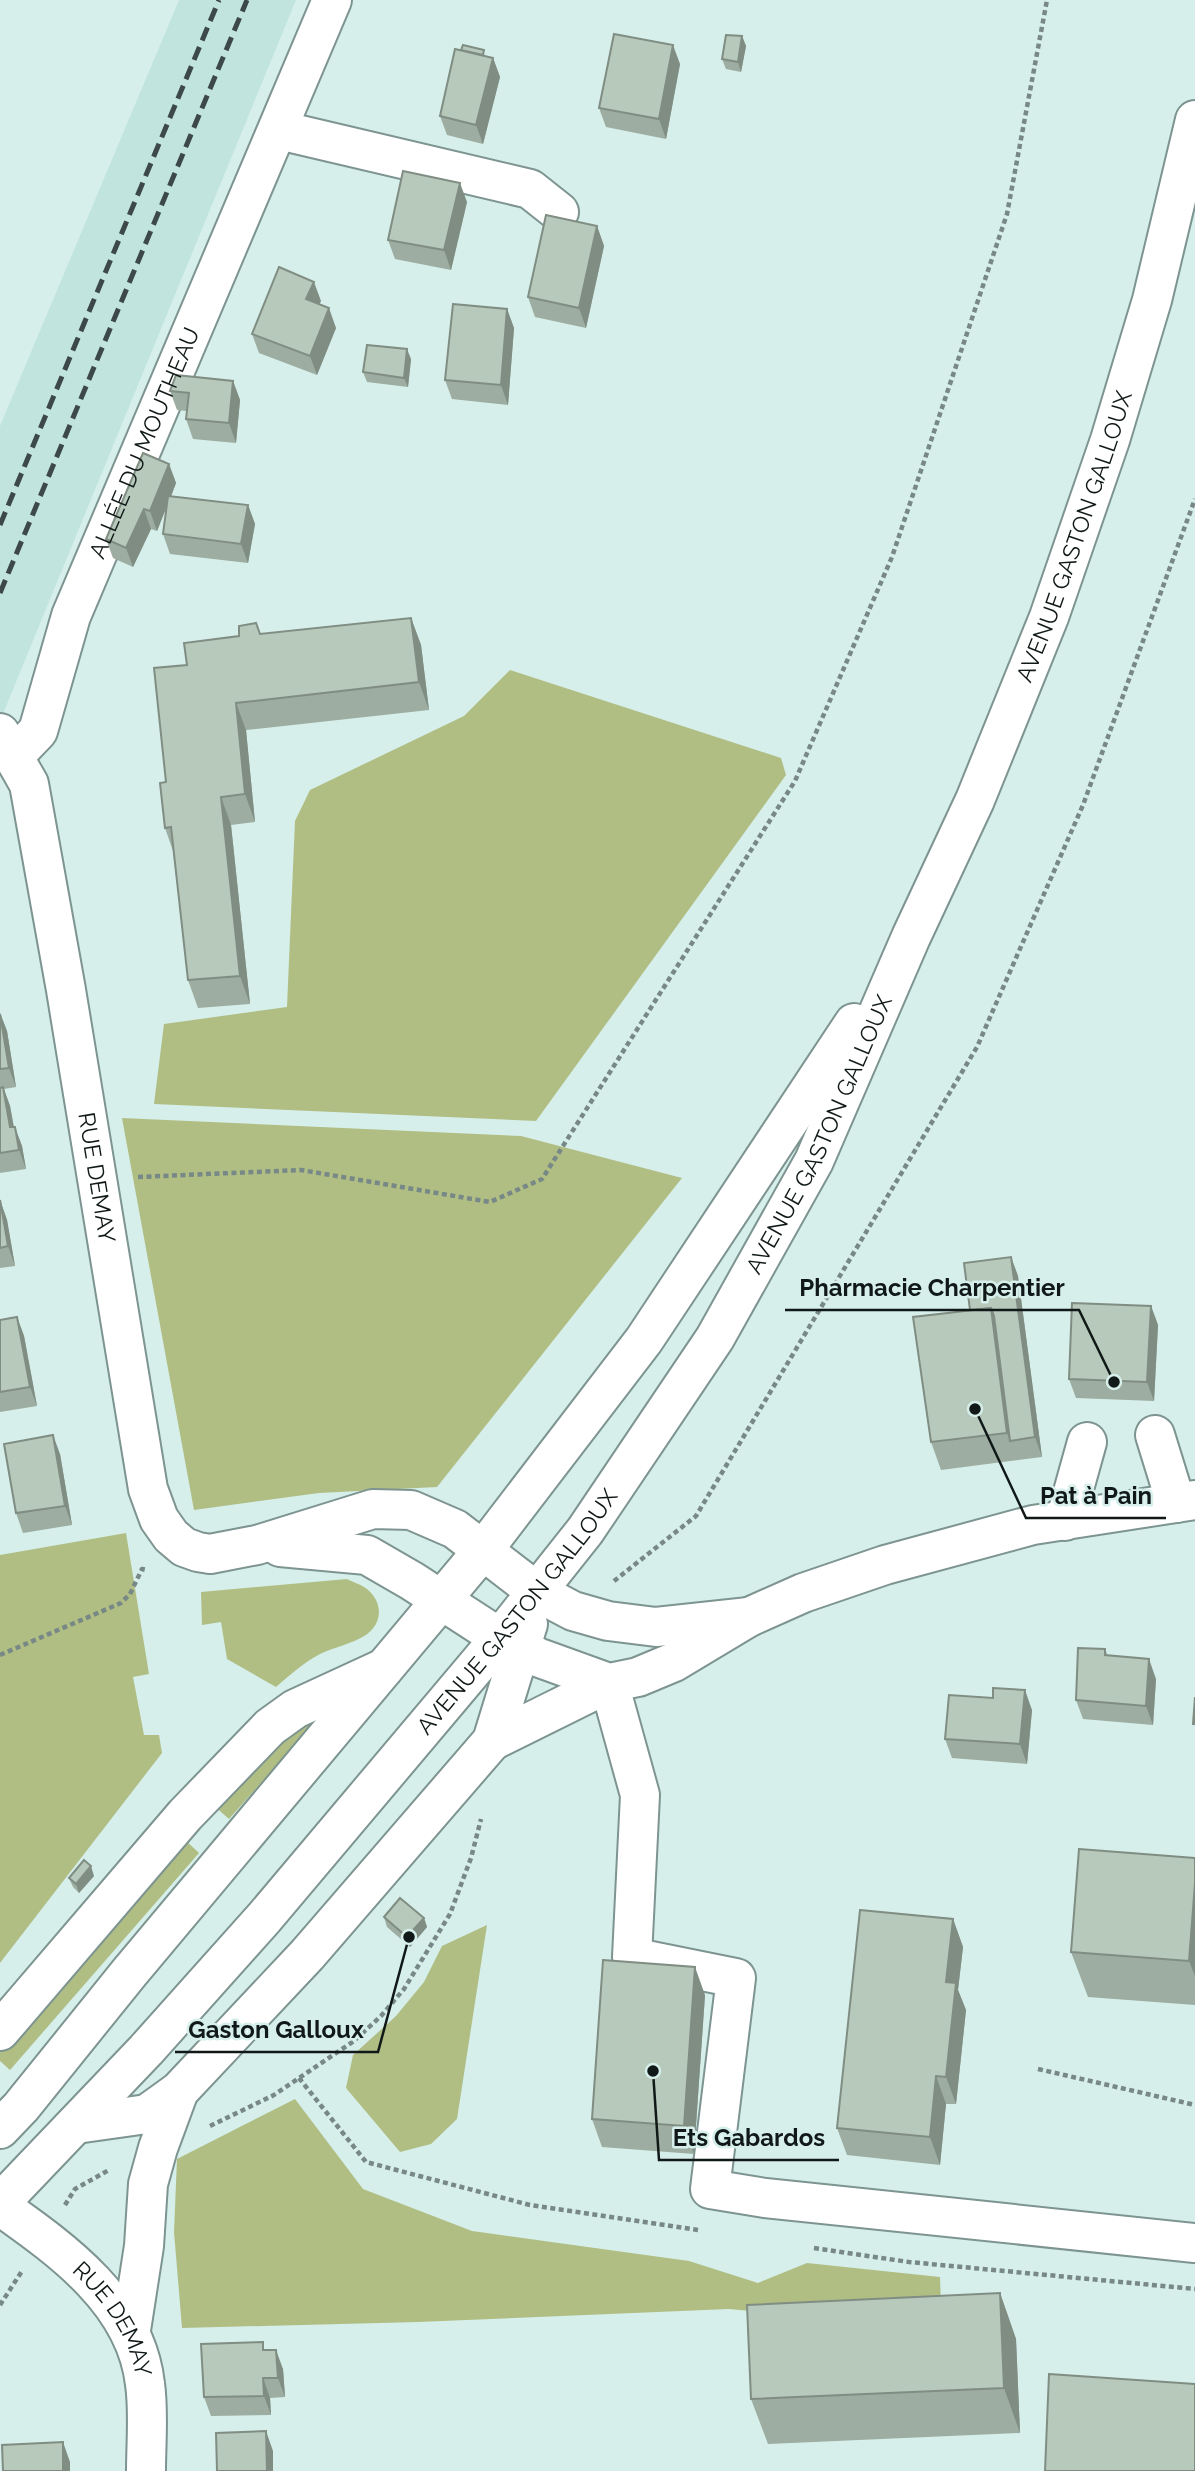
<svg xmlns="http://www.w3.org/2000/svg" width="1195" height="2471" font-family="Raleway,sans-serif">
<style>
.built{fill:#c1e4de}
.green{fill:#b0be84}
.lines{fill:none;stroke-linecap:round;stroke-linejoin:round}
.minor-casing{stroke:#7d9490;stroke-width:42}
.major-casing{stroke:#7d9490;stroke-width:42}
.path{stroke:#778886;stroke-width:4.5;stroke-dasharray:5 3.5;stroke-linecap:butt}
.minor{stroke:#fff;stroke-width:38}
.major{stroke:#fff;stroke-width:38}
.rail{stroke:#3d4948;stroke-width:5;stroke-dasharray:14 7;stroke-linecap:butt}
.wall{fill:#9dada1}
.shaded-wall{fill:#808d83}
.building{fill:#b7c9bb;stroke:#808d83;stroke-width:2}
.labels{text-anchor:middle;stroke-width:5;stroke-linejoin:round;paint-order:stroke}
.street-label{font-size:23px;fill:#101918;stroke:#d6efeb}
.leader{fill:none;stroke:#101918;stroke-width:2.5}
.callout-dot{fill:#101918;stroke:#d6efeb;stroke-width:2.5}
.callout-label{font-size:24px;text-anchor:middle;font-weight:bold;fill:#101918;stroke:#d6efeb;stroke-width:5;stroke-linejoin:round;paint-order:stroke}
</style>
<rect width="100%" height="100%" fill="#d6efeb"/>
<path class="built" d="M179,0H296L0,721V426Z"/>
<g class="green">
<path d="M510,670L781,758L786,775L536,1121L154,1104L164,1024L287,1007L295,821L310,790L464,716Z"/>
<path d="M122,1118L521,1136L682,1178L437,1487L319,1493L194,1510Z"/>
<path d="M126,1533L149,1674L133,1677L144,1735H159L162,1753L0,1963V1555Z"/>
<path d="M347,1579C353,1582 362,1585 367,1589C383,1602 383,1623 366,1635C352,1644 335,1647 320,1654C303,1663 290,1675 276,1687L227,1659L221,1622L202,1625L201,1592Z"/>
<path d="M307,1718L313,1725L229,1819L213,1805Z"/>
<path d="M183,1838L199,1853L10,2070L0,2061V2051Z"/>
<path d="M487,1925L457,2119L431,2144L400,2152L346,2088L353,2055L396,2016L424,1982L442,1946Z"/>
<path d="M295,2099L363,2189L472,2231L689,2261L758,2283L807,2263L940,2277L941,2307L856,2321L729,2309L418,2322L182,2328L174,2232L177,2159Z"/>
</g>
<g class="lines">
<g class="minor-casing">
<g id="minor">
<path d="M279,130L530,189L559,212"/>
<path id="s1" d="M0,733L29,784L66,990L148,1489L159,1519L171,1536L184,1547L198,1552L210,1554L257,1545L373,1509L411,1510L455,1529L537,1592L573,1611L608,1621L656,1627L749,1617"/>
<path id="s2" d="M15,755L38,731L71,616L332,0"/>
<path d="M1155,1435L1176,1503"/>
<path d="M1065,1521L1087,1442"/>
<path d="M280,1547L367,1555L412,1581L500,1638L537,1657L609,1683L638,1677L674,1662L749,1617L803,1593L885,1565L1033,1525L1195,1500"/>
<path d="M492,1741L609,1683L640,1795L632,1957L736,1978L710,2189L765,2198L1195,2243"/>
<path d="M0,2031L185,1815L270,1727L295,1709L384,1668"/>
<path d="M76,2124L147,2114L179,2091L307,1955L492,1741L528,1624"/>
<path id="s3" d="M0,2206C62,2250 136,2302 145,2384C149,2412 146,2443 146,2471"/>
<path d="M131,2330L144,2246L148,2184L158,2148L179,2091"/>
</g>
</g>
<g class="major-casing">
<g id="major">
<path d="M0,2129L21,2107L129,1973L484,1549L644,1340L854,1023"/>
<path id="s4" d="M0,2203L146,2050L264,1918L500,1638L585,1531L715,1338L814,1161L911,937L975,800L1049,617L1110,440L1152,300L1195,120"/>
</g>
</g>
<g class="path">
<path d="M138,1177L301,1170L490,1202L542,1179L795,781L892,557L1007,214L1047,0"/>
<path d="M614,1581L696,1516L977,1047L1083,805L1195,499"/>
<path d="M0,1655L121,1603L130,1594L142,1569L147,1570"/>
<path d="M1038,2069L1195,2105"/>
<path d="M299,2078L366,2162L530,2205L698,2230"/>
<path d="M210,2126L274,2095L354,2041L381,2016L404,1989L450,1914L471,1858L481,1819"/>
<path d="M65,2205L75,2189L109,2170"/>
<path d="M814,2248L909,2262L1195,2289"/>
<path d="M0,2305L22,2271"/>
</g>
<use href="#minor" class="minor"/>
<use href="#major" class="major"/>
<g class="rail">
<path d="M0,525L219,0"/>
<path d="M0,593L247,0"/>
</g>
</g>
<g class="wall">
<path d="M742,36L746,46L741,72L726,69L722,59Z"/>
<path d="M486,56L493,58L500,77L483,144L447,135L440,116Z"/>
<path d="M680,64L666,139L606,127L599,108Z"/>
<path d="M467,202L451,270L395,259L388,240Z"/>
<path d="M597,226L604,246L586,328L535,317L528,297Z"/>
<path d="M321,301L319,304L336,328L317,375L259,353L252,334Z"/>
<path d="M507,309L514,328L508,405L452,399L445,380Z"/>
<path d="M411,359L408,387L367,382L363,372Z"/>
<path d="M233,381L240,400L236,443L193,439L186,419L187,411L177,410L170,391Z"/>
<path d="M169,464L176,483L171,497L248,505L255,524L248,563L170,554L163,534L167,506L157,531L151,529L133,567L113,558L106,539Z"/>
<path d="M411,618L421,645L429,710L246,730L255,822L231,825L250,1004L198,1008L188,980L173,851L165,828L166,782L187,665L260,634Z"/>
<path d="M0,1013L7,1031L16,1087L4,1089L10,1106L14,1127L22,1146L26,1169L0,1173Z"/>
<path d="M0,1200L7,1220L15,1266L0,1268Z"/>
<path d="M1011,1257L1018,1276L1042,1457L941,1470L931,1442L970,1310Z"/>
<path d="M1151,1306L1158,1325L1154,1401L1076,1398L1069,1379Z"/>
<path d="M17,1317L24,1336L37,1406L0,1412V1320Z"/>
<path d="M60,1454L72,1525L23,1533L16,1513Z"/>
<path d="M1105,1649L1108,1656L1156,1679L1153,1725L1083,1719L1076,1700Z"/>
<path d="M1032,1710L1027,1764L952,1758L945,1739Z"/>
<path d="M94,1876L79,1893L73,1887L69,1878Z"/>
<path d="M1195,1883V2005L1088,1997L1071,1952Z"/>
<path d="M384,1917L424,1918L427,1927L410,1947L387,1927Z"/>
<path d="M953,1919L963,1947L958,1990L966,2010L956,2104H946L940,2165L847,2155L837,2128Z"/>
<path d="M705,1995L694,2154L602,2147L592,2119Z"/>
<path d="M1000,2293L1016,2339L1020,2433L768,2444L751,2399Z"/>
<path d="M266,2350L283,2369L285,2397L270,2398L271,2415L211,2416L204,2397Z"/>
</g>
<g class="shaded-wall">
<path d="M742,36L746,46L741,72L738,62Z"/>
<path d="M673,45L680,64L666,139L659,119Z"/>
<path d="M493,58L500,77L483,144L476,125Z"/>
<path d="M460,183L467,202L451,270L444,250Z"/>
<path d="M597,226L604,246L586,328L579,308Z"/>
<path d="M314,282L321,301L313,318L306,299Z"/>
<path d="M329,308L336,328L317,375L310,356Z"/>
<path d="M507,309L514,328L508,405L501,385Z"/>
<path d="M407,349L411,359L408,387L404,378Z"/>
<path d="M233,381L240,400L236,443L229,423Z"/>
<path d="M169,464L176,483L157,531L150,511Z"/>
<path d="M248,505L255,524L248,563L241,544Z"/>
<path d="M144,509L151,529L133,567L126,548Z"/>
<path d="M411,618L421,645L429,710L419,682Z"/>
<path d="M236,703L246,730L255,822L245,794Z"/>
<path d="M221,797L231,825L250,1004L240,976Z"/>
<path d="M0,1013L7,1031L16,1087L9,1068Z"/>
<path d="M3,1087L10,1106L17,1146L10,1127Z"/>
<path d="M15,1127L22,1146L26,1169L19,1150Z"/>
<path d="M0,1200L7,1220L15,1266L8,1246Z"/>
<path d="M1011,1257L1018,1276L1042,1457L1035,1437Z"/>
<path d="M1151,1306L1158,1325L1154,1401L1147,1382Z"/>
<path d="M991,1308L1001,1335L1010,1441L1007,1433Z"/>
<path d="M17,1317L24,1336L37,1406L30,1387Z"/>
<path d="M53,1435L60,1454L72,1525L65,1506Z"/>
<path d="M1149,1659L1156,1679L1153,1725L1146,1706Z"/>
<path d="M1025,1690L1032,1710L1027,1764L1020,1744Z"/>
<path d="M91,1866L94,1876L79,1893L76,1884Z"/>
<path d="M1195,1883V1976L1189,1961Z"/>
<path d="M424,1918L427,1927L410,1947L407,1937Z"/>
<path d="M953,1919L963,1947L958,1990L966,2010L956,2104L946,2077V1982Z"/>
<path d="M695,1967L705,1995L694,2154L684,2126Z"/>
<path d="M936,2076L946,2104L940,2165L930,2137Z"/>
<path d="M1000,2293L1016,2339L1020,2433L1004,2388Z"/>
<path d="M276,2350L283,2369L285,2397L278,2378Z"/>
<path d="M263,2378L270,2398L271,2415L264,2396Z"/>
<path d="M266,2431L273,2451V2471H267Z"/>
<path d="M63,2442L70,2462V2471H63Z"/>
</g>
<g class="building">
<path d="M614,34L673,45L659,119L599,108Z"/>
<path d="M726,35L742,36L738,62L722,59Z"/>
<path d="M463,45L484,50L483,55L461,50Z"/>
<path d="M455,49L493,58L476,125L440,116Z"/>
<path d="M403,171L460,183L444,250L388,240Z"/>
<path d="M546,215L597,226L579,308L528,297Z"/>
<path d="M279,267L314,282L306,299L329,308L310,356L252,334Z"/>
<path d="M453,304L507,309L501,385L445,380Z"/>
<path d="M367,345L407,349L404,378L363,372Z"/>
<path d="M176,375L233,381L229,423L186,419L189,393L170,391Z"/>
<path d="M143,453L169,464L150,511L144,509L126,548L106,539Z"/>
<path d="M168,496L248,505L241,544L163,534Z"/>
<path d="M411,618L419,682L236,703L245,794L221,797L240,976L188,980L171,827L165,828L160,783L166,782L154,668L187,665L184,643L239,636V626L256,623L260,634Z"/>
<path d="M0,1014L9,1068L0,1069Z"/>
<path d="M3,1087L10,1127H15L19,1150L0,1153V1088Z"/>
<path d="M0,1200L8,1246L0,1248Z"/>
<path d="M1011,1257L1035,1437L1010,1441L994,1316L991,1308L970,1310L964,1263Z"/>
<path d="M1072,1303L1151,1306L1147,1382L1069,1379Z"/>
<path d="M991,1308L1007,1433L931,1442L913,1317Z"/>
<path d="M17,1317L30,1387L0,1392V1320Z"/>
<path d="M53,1435L65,1506L16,1513L4,1444Z"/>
<path d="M1078,1648L1105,1649V1655L1149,1659L1146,1706L1076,1700Z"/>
<path d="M993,1688L1025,1690L1020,1744L945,1739L949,1695L993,1698Z"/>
<path d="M1195,1697V1724H1193Z"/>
<path d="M1079,1849L1195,1858V1883L1189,1961L1071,1952Z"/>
<path d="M84,1860L91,1866L76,1884L69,1878Z"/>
<path d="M400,1898L424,1918L407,1937L384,1917Z"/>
<path d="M860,1910L953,1919L946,1982L956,1983L946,2077L936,2076L930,2137L837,2128Z"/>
<path d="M603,1960L695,1967L684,2126L592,2119Z"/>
<path d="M1000,2293L1004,2388L751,2399L747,2305Z"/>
<path d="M263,2342V2350H276L278,2378H263L264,2396L204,2397L201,2344Z"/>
<path d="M1049,2374L1195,2384V2471H1045Z"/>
<path d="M266,2431L267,2471H217L216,2433Z"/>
<path d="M63,2442V2471H3L2,2445Z"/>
</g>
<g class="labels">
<g class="street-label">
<text dy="8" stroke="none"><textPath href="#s2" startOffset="341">ALLÉE DU MOUTHEAU</textPath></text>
<text dy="8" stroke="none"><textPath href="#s4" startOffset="2004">AVENUE GASTON GALLOUX</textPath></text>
<text dy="8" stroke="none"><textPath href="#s4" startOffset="1353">AVENUE GASTON GALLOUX</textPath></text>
<text dy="8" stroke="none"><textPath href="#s1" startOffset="458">RUE DEMAY</textPath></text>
<text dy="8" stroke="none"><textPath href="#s4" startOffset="786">AVENUE GASTON GALLOUX</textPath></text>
<text dy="8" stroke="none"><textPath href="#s3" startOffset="163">RUE DEMAY</textPath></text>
</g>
</g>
<path class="leader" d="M1114 1382L1079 1310H785M975 1409L1026 1518H1166M409 1937L378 2052H175M653 2071L659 2160H839"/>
<g class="callout-dot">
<circle cx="1114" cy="1382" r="7"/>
<circle cx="975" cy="1409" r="7"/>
<circle cx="409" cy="1937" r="7"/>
<circle cx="653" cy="2071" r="7"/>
</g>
<g class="callout-label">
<text x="932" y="1296">Pharmacie Charpentier</text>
<text x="1096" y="1504">Pat à Pain</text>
<text x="276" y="2038">Gaston Galloux</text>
<text x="749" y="2146">Ets Gabardos</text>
</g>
</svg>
